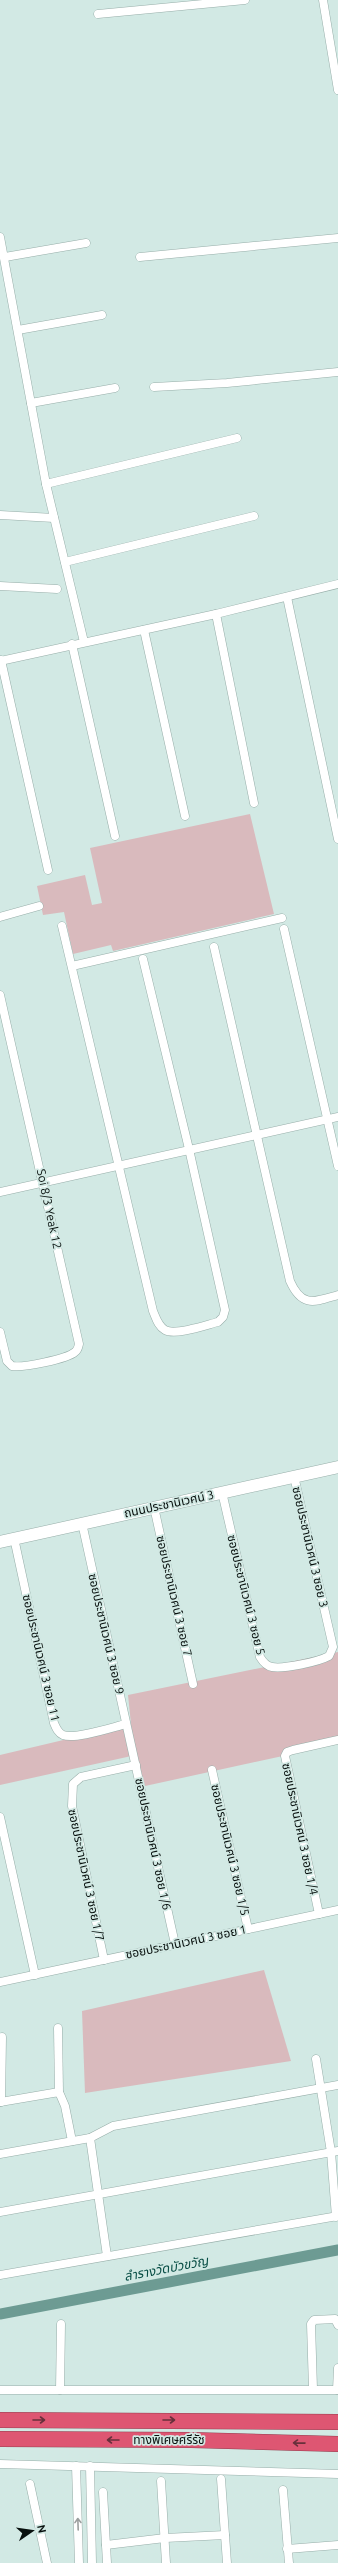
<svg xmlns="http://www.w3.org/2000/svg" width="338" height="2563" font-family="Ubuntu,'Noto Sans Thai',sans-serif">
<style>
.green{fill:#d9babd}
.lines{fill:none;stroke-linecap:round;stroke-linejoin:round}
.canal{stroke:#6d9b93;stroke-width:11}
.street-casing{stroke:#97aea9;stroke-width:9}
.secondary-casing{stroke:#97aea9;stroke-width:13}
.highway-casing{stroke:#933e4f;stroke-width:16}
.street{stroke:#fff;stroke-width:8}
.secondary{stroke:#fff;stroke-width:12}
.highway{stroke:#de5672;stroke-width:15}
.oneway{stroke:#68303b}
.oneway2{stroke:#9c9f9f}
.labels{text-anchor:middle;stroke-width:3.5;stroke-linejoin:round;paint-order:stroke}
.street-label{font-size:12px;fill:#08100e;stroke:#d2e9e4}
.water-label{font-size:13px;font-style:italic;fill:#074d44;stroke:#d2e9e4}
</style>
<rect width="100%" height="100%" fill="#d2e9e4"/>
<g class="green">
<path d="M250,814L274,914L113,951L111,945L73,954L64,912L43,915L37,886L85,875L92,905L102,903L90,848Z"/>
<path d="M338,1652V1744L145,1786L136,1755L0,1785V1755L131,1724L128,1695Z"/>
<path d="M264,1970L291,2061L85,2093L82,2011Z"/>
</g>
<g class="lines">
<path class="canal" d="M0,2314L338,2250"/>
<g class="street-casing">
<g id="street">
<path d="M323,0L338,90"/>
<path d="M98,14L245,0"/>
<path d="M0,237L46,484L84,642"/>
<path d="M5,257L86,243"/>
<path d="M140,257L338,238"/>
<path d="M18,330L102,315"/>
<path d="M154,387L227,383L338,372"/>
<path d="M31,403L115,388"/>
<path d="M46,484L237,438"/>
<path d="M0,515L54,518"/>
<path d="M65,562L254,516"/>
<path d="M0,586L57,589"/>
<path d="M287,597L338,839"/>
<path d="M216,614L254,803"/>
<path d="M144,630L185,816"/>
<path d="M72,644L115,836"/>
<path d="M1,660L48,870"/>
<path d="M0,661L216,614L338,584"/>
<path d="M0,917L39,906"/>
<path d="M62,926L153,1311C156,1318 158,1326 165,1330C175,1336 206,1325 218,1322L223,1317L225,1310L189,1149L143,959"/>
<path d="M284,929L338,1166"/>
<path d="M214,947L290,1281C302,1308 314,1302 338,1295"/>
<path d="M72,966L282,918"/>
<path d="M0,995L79,1344C78,1348 78,1350 75,1352C67,1359 23,1368 12,1366L7,1361L0,1332"/>
<path d="M0,1192L338,1117"/>
<path d="M222,1492L260,1657C263,1662 266,1666 272,1667C284,1669 318,1662 329,1656L333,1647L294,1476"/>
<path d="M154,1507L193,1684"/>
<path d="M82,1523L175,1944"/>
<path d="M14,1538L54,1723C56,1728 58,1733 63,1735C75,1740 113,1727 126,1724"/>
<path d="M212,1770L248,1929"/>
<path d="M0,1817L35,1975"/>
<path d="M319,1914L285,1756L287,1752L293,1750L338,1740"/>
<path d="M104,1960L72,1806L73,1784L81,1777L136,1765"/>
<path d="M0,1982L338,1910"/>
<path d="M58,2028L59,2092"/>
<path d="M316,2059L331,2152L336,2217"/>
<path d="M0,2102L59,2092L65,2106L72,2141"/>
<path d="M1,2102L2,2037"/>
<path d="M90,2138L107,2256"/>
<path d="M0,2154L90,2138L113,2126L338,2085"/>
<path d="M0,2212L338,2151"/>
<path d="M0,2275L338,2216"/>
<path d="M313,2389L311,2324L314,2320L335,2319L338,2325"/>
<path d="M0,2390H338"/>
<path d="M60,2390L61,2324"/>
<path d="M337,2390L338,2368"/>
<path d="M0,2464L338,2474"/>
<path d="M76,2466L79,2563"/>
<path d="M90,2466L92,2563"/>
<path d="M221,2479L227,2563"/>
<path d="M161,2481L166,2563"/>
<path d="M30,2484L47,2563"/>
<path d="M283,2490L289,2563"/>
<path d="M103,2492L107,2563"/>
<path d="M106,2545L165,2538L225,2535"/>
<path d="M287,2549L338,2545"/>
</g>
</g>
<g class="secondary-casing">
<path id="secondary" d="M0,1542L338,1467"/>
</g>
<g class="highway-casing">
<g id="highway">
<path d="M0,2420L338,2422"/>
<path d="M0,2439L191,2440L338,2444"/>
</g>
</g>
<use href="#street" class="street"/>
<use href="#secondary" class="secondary"/>
<use href="#highway" class="highway"/>
</g>
<defs><path id="oneway-shaft" d="M-6 0H5M1.5-3L5.5 0L1.5 3" fill="none" stroke-width="1.6" stroke-linecap="round" stroke-linejoin="round"/></defs>
<g class="oneway">
<use href="#oneway-shaft" transform="translate(39 2420)"/>
<use href="#oneway-shaft" transform="translate(169 2420)"/>
<use href="#oneway-shaft" transform="translate(113 2440) rotate(-180)"/>
<use href="#oneway-shaft" transform="translate(299 2443) rotate(-179)"/>
</g>
<use class="oneway2" href="#oneway-shaft" transform="translate(78 2524) rotate(-92)"/>
<g class="labels">
<g class="street-label">
<text transform="translate(49 1209) rotate(78)" y="4">Soi 8/3 Yeak 12</text>
<text transform="translate(169 1504) rotate(-12)" y="4">ถนนประชานิเวศน์ 3</text>
<text transform="translate(310 1547) rotate(77)" y="4">ซอยประชานิเวศน์ 3 ซอย 3</text>
<text transform="translate(246 1595) rotate(76)" y="4">ซอยประชานิเวศน์ 3 ซอย 5</text>
<text transform="translate(174 1596) rotate(77)" y="4">ซอยประชานิเวศน์ 3 ซอย 7</text>
<text transform="translate(106 1634) rotate(77)" y="4">ซอยประชานิเวศน์ 3 ซอย 9</text>
<text transform="translate(41 1658) rotate(77)" y="4">ซอยประชานิเวศน์ 3 ซอย 11</text>
<text transform="translate(300 1829) rotate(78)" y="4">ซอยประชานิเวศน์ 3 ซอย 1/4</text>
<text transform="translate(153 1844) rotate(78)" y="4">ซอยประชานิเวศน์ 3 ซอย 1/6</text>
<text transform="translate(230 1850) rotate(77)" y="4">ซอยประชานิเวศน์ 3 ซอย 1/5</text>
<text transform="translate(86 1875) rotate(78)" y="4">ซอยประชานิเวศน์ 3 ซอย 1/7</text>
<text transform="translate(186 1942) rotate(-12)" y="4">ซอยประชานิเวศน์ 3 ซอย 1</text>
<text x="169" y="2444">ทางพิเศษศรีรัช</text>
</g>
<g class="water-label">
<text transform="translate(166 2268) rotate(-11)" y="5">ลำรางวัดบัวขวัญ</text>
</g>
</g>
<g transform="translate(32 2531) rotate(77)" stroke="#d2e9e4" stroke-width="3" paint-order="stroke">
<path d="M0-3L7 15L0 10L-7 15Z" fill="#08100e"/>
<text y="-6" font-size="11" font-weight="bold" text-anchor="middle" fill="#08100e">N</text>
</g>
</svg>
